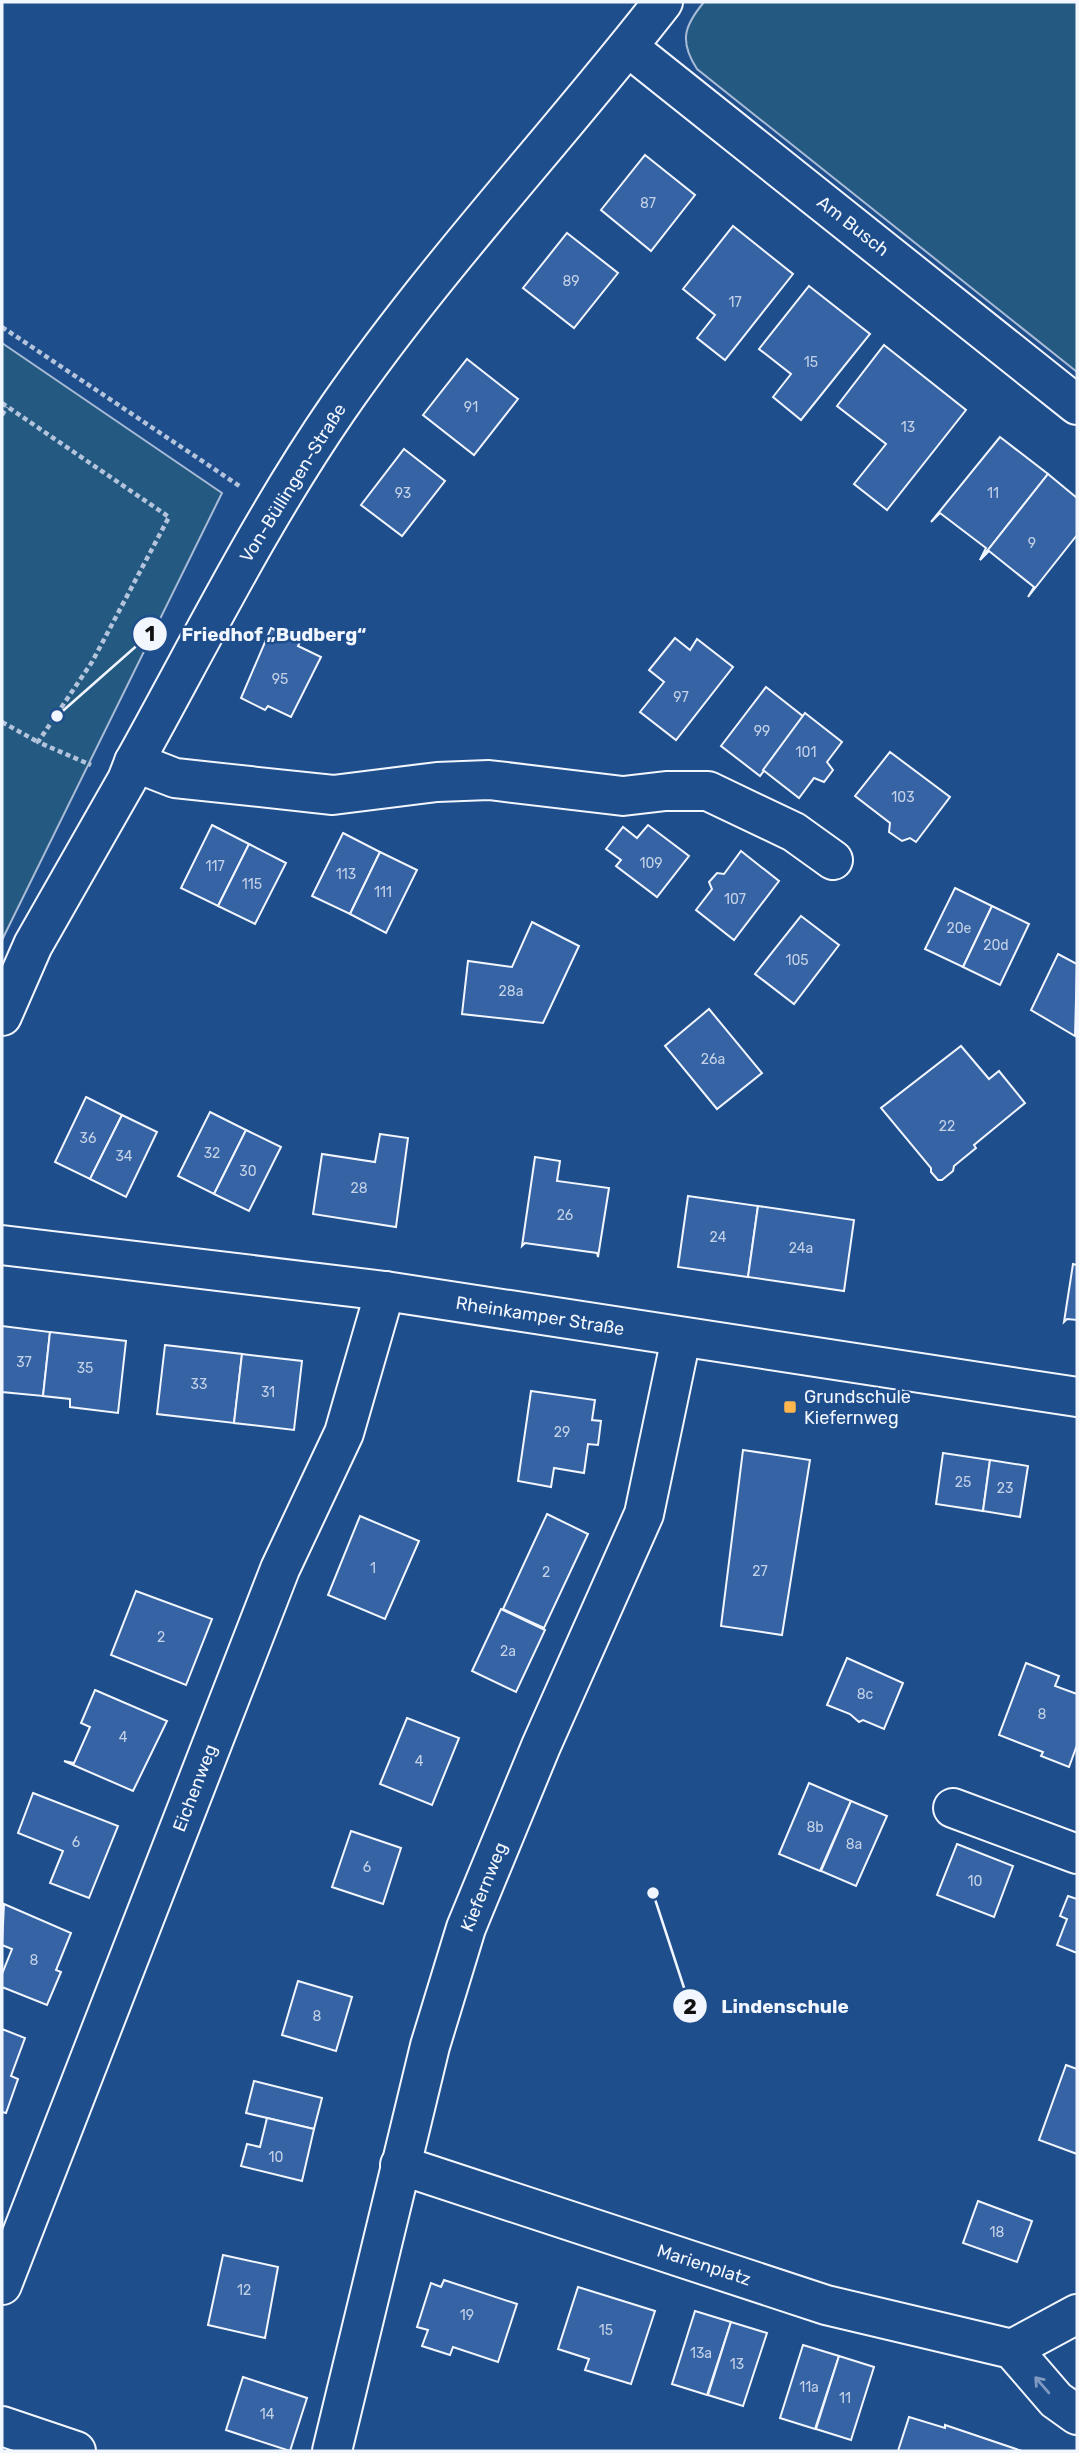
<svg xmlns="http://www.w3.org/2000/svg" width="1079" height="2453" font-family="Rubik,sans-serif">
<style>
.green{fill:#245a82;stroke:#a8bbd7;stroke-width:2}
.building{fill:#3563a3;stroke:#f2f6ff;stroke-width:2}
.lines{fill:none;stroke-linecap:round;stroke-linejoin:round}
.street-casing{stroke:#f2f6ff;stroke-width:42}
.path{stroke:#b3c4dc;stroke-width:4.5;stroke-dasharray:5 3.5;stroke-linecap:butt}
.street{stroke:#1f4e8c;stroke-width:38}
.oneway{stroke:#7e9ac0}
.poi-dot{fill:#ffb74d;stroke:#1f4e8c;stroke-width:2.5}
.labels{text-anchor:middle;stroke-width:5;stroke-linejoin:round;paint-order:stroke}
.number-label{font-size:14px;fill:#c3d1e8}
.street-label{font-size:18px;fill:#f2f6ff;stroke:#1f4e8c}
.poi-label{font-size:18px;fill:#f2f6ff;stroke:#1f4e8c;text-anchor:start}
.leader{fill:none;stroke:#f2f6ff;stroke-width:2.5}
.callout-dot{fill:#f2f6ff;stroke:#1f4e8c;stroke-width:2.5}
.mark-label{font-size:21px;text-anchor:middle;font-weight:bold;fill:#111}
.callout-label{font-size:19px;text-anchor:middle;font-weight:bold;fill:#f2f6ff;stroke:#1f4e8c;stroke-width:5;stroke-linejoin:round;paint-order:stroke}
</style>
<rect width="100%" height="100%" fill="#1f4e8c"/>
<g class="green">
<path d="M704,2H1077V372L697,69C679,41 684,26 704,2Z"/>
<path d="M2,343L222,493L2,940Z"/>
</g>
<g class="building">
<path d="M645,155L695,195L651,251L601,210Z"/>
<path d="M733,226L793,274L725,360L697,338L715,315L683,289Z"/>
<path d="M567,233L618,273L574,328L523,288Z"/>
<path d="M809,286L870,334L801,420L773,397L791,374L759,349Z"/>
<path d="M884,345L966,410L887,510L854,484L886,444L837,406Z"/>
<path d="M467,359L518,399L474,455L423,415Z"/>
<path d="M1000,437L1048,474L980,560L986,548L940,513L931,522Z"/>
<path d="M404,449L445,481L402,536L361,505Z"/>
<path d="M1048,474L1077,498V535L1028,597L1034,587L989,551L980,560Z"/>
<path d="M271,628L300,642L298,646L321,657L291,717L268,706L265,710L241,698Z"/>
<path d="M675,638L690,650L697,639L733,667L676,740L640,712L664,682L649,670Z"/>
<path d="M766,687L804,717L760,776L721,746Z"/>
<path d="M805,713L842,742L827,762L833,770L824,782L814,778L799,798L763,770Z"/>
<path d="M890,752L950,797L916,842L910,838L902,841L889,832L890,823L855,796Z"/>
<path d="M212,825L249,844L218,906L181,888Z"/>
<path d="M648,825L689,856L657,897L616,866L621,860L606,849L623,827L637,838Z"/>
<path d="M343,833L380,852L350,914L312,896Z"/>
<path d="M249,844L286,863L255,924L218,906Z"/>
<path d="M741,851L779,881L734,940L696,910L712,889L709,882L717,873L724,874Z"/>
<path d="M380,852L417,870L386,933L350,914Z"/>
<path d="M955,888L992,906L963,967L925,949Z"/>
<path d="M992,906L1029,924L1000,985L963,967Z"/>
<path d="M801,916L839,945L794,1004L755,974Z"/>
<path d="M532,922L579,946L543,1023L462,1014L468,961L512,967Z"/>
<path d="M1058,954L1077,964L1075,1036L1031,1010Z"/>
<path d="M709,1009L762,1073L717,1109L665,1046Z"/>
<path d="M961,1046L989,1079L999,1071L1025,1103L974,1145L976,1148L954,1166L953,1171L942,1180H938L931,1172V1168L881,1108Z"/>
<path d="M86,1097L122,1115L90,1179L55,1162Z"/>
<path d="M210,1112L246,1130L214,1194L178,1176Z"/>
<path d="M122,1115L157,1132L126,1197L90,1179Z"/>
<path d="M246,1130L281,1147L249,1211L214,1194Z"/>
<path d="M380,1134L408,1138L396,1227L313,1214L322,1154L375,1162Z"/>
<path d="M535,1157L560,1161L557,1181L609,1188L598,1257L597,1253L525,1243L522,1246Z"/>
<path d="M688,1196L758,1206L748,1277L678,1267Z"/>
<path d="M758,1206L854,1220L844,1291L748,1277Z"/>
<path d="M1073,1264L1077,1265V1320L1067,1319L1064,1322Z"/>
<path d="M2,1326L50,1332L43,1396L2,1392Z"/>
<path d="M50,1332L126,1341L118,1413L70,1407V1399L43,1396Z"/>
<path d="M165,1345L242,1354L234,1423L157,1414Z"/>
<path d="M242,1354L302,1361L294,1430L234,1423Z"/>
<path d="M531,1391L595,1400L592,1420L601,1421L598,1445L588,1444L584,1473L554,1468L551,1487L518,1481Z"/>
<path d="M743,1450L810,1460L782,1635L721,1626Z"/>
<path d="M943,1453L990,1460L983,1511L936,1504Z"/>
<path d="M990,1460L1028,1466L1020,1517L983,1511Z"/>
<path d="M547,1514L588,1534L544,1628L503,1609Z"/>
<path d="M360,1516L419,1541L385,1619L328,1595Z"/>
<path d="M136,1591L212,1619L186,1685L111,1655Z"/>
<path d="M501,1609L545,1630L516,1692L472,1671Z"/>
<path d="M847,1658L903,1683L884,1729L863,1720L859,1722L850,1714L827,1705Z"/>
<path d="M1026,1663L1059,1676L1055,1686L1077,1694V1745L1069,1767L1041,1756L1043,1752L999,1735Z"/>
<path d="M95,1690L167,1721L133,1791L64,1761L74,1763L90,1727L81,1723Z"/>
<path d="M407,1718L459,1738L432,1805L380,1784Z"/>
<path d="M809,1783L851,1801L820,1871L779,1854Z"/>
<path d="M33,1793L118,1826L89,1898L50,1883L63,1851L18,1833Z"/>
<path d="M851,1801L887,1816L856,1886L821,1871Z"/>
<path d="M351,1831L401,1848L383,1904L332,1887Z"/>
<path d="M957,1844L1013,1866L994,1917L937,1895Z"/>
<path d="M1068,1896L1077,1899V1953L1057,1945L1067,1919L1060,1916Z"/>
<path d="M4,1904L71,1933L56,1970L61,1972L47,2005L2,1987V1974L12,1949L2,1945Z"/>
<path d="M298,1981L352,1997L336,2051L282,2035Z"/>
<path d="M2,2029L25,2038L11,2076L18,2079L6,2113L2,2112Z"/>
<path d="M1066,2065L1077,2069V2154L1039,2140Z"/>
<path d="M254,2081L322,2098L314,2129L246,2113Z"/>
<path d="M267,2118L314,2129L302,2181L241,2166L247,2144L260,2147Z"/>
<path d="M978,2201L1032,2221L1017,2262L963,2243Z"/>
<path d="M223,2255L278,2267L265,2338L208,2325Z"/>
<path d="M444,2280L517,2304L498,2362L453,2347L450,2355L422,2346L428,2330L417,2327L431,2283L441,2287Z"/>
<path d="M578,2287L655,2311L631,2384L585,2370L589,2359L558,2349Z"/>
<path d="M695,2311L731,2322L707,2395L672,2384Z"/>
<path d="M731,2322L767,2333L743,2406L708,2395Z"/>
<path d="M803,2345L839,2356L815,2429L780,2418Z"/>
<path d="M839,2356L874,2367L851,2440L816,2429Z"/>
<path d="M243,2377L307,2398L290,2451L226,2430Z"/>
<path d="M909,2417L945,2428V2425L1022,2451H898Z"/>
</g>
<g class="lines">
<g class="street-casing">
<g id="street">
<path d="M628,47L1077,405"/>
<path d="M134,762L175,778L333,795L437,782L489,780L623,796L666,791H708L794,832L833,860"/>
<path d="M2,1016L33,945L127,780L134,762C200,643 261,520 338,408C437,265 557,138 663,2"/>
<path d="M2,1245L385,1291L1077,1397"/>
<path d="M953,1808L1077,1854"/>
<path d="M400,2165L826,2305L1012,2349L1056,2400L1077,2415"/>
<path d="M2,2285L280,1569L344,1433L385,1291"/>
<path d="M1012,2349L1077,2314"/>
<path d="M2,2426L76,2451"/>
<path d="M332,2451L430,2046L466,1928L541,1746L644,1514L681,1338"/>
</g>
</g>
<g class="path">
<path d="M2,327L241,487"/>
<path d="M2,403L169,517L92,662L38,742L91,765"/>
<path d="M2,415L7,407"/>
<path d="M2,722L38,742"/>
</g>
<use href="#street" class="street"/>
</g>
<defs><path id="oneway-shaft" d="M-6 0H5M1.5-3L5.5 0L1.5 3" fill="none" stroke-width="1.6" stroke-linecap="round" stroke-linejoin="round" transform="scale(1.75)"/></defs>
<use class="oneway" href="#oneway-shaft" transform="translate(1042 2385) rotate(-131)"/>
<rect class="poi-dot" x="783" y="1400" width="14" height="14" rx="3.5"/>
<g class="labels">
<g class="number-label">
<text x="648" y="208">87</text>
<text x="571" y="286">89</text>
<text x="735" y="307">17</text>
<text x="811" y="367">15</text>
<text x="471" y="412">91</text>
<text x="908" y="432">13</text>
<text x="403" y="498">93</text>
<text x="993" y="498">11</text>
<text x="1032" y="548">9</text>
<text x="280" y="684">95</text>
<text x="681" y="702">97</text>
<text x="762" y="736">99</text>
<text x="806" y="757">101</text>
<text x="903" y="802">103</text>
<text x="651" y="868">109</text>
<text x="215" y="871">117</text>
<text x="346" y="879">113</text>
<text x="252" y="889">115</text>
<text x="383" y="897">111</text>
<text x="735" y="904">107</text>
<text x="959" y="933">20e</text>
<text x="996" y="950">20d</text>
<text x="797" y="965">105</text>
<text x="511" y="996">28a</text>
<text x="713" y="1064">26a</text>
<text x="947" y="1131">22</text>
<text x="88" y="1143">36</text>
<text x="212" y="1158">32</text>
<text x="124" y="1161">34</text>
<text x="248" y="1176">30</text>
<text x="359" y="1193">28</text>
<text x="565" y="1220">26</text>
<text x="718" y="1242">24</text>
<text x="801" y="1253">24a</text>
<text x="24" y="1367">37</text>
<text x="85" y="1373">35</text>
<text x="199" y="1389">33</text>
<text x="268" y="1397">31</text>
<text x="562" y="1437">29</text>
<text x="963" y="1487">25</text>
<text x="1005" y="1493">23</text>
<text x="373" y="1573">1</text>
<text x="760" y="1576">27</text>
<text x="546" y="1577">2</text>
<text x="161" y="1642">2</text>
<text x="508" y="1656">2a</text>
<text x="865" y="1699">8c</text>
<text x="1042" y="1719">8</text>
<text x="123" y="1742">4</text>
<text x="419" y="1766">4</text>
<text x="815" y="1832">8b</text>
<text x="76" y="1847">6</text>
<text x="854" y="1849">8a</text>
<text x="367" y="1872">6</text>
<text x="975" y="1886">10</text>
<text x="34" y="1965">8</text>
<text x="317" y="2021">8</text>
<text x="276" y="2162">10</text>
<text x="997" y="2237">18</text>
<text x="244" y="2295">12</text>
<text x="467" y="2320">19</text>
<text x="606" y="2335">15</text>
<text x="701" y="2358">13a</text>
<text x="737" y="2369">13</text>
<text x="809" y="2392">11a</text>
<text x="845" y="2403">11</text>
<text x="267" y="2419">14</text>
</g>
<g class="street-label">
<text transform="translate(853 226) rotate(38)" y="6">Am Busch</text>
<text transform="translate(293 483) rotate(-58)" y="6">Von-Büllingen-Straße</text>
<text transform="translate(540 1316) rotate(9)" y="6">Rheinkamper Straße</text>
<text transform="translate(195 1788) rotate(-69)" y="6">Eichenweg</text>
<text transform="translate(484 1887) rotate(-68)" y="6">Kiefernweg</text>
<text transform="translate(704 2265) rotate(18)" y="6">Marienplatz</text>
</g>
<g class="poi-label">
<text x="804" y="1403">Grundschule<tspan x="804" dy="21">Kiefernweg</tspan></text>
</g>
</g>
<path class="leader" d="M57 716L150 634M653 1893L690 2006"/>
<g class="callout-dot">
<circle cx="57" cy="716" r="7"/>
<circle cx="653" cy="1893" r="7"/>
<circle cx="150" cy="634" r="18"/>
<circle cx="690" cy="2006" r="18"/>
</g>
<g class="mark-label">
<text x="150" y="641">1</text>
<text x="690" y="2014">2</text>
</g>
<g class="callout-label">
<text x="274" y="641">Friedhof „Budberg“</text>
<text x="785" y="2013">Lindenschule</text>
</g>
<rect width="1079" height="2453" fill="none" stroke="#f2f6ff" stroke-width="7"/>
</svg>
